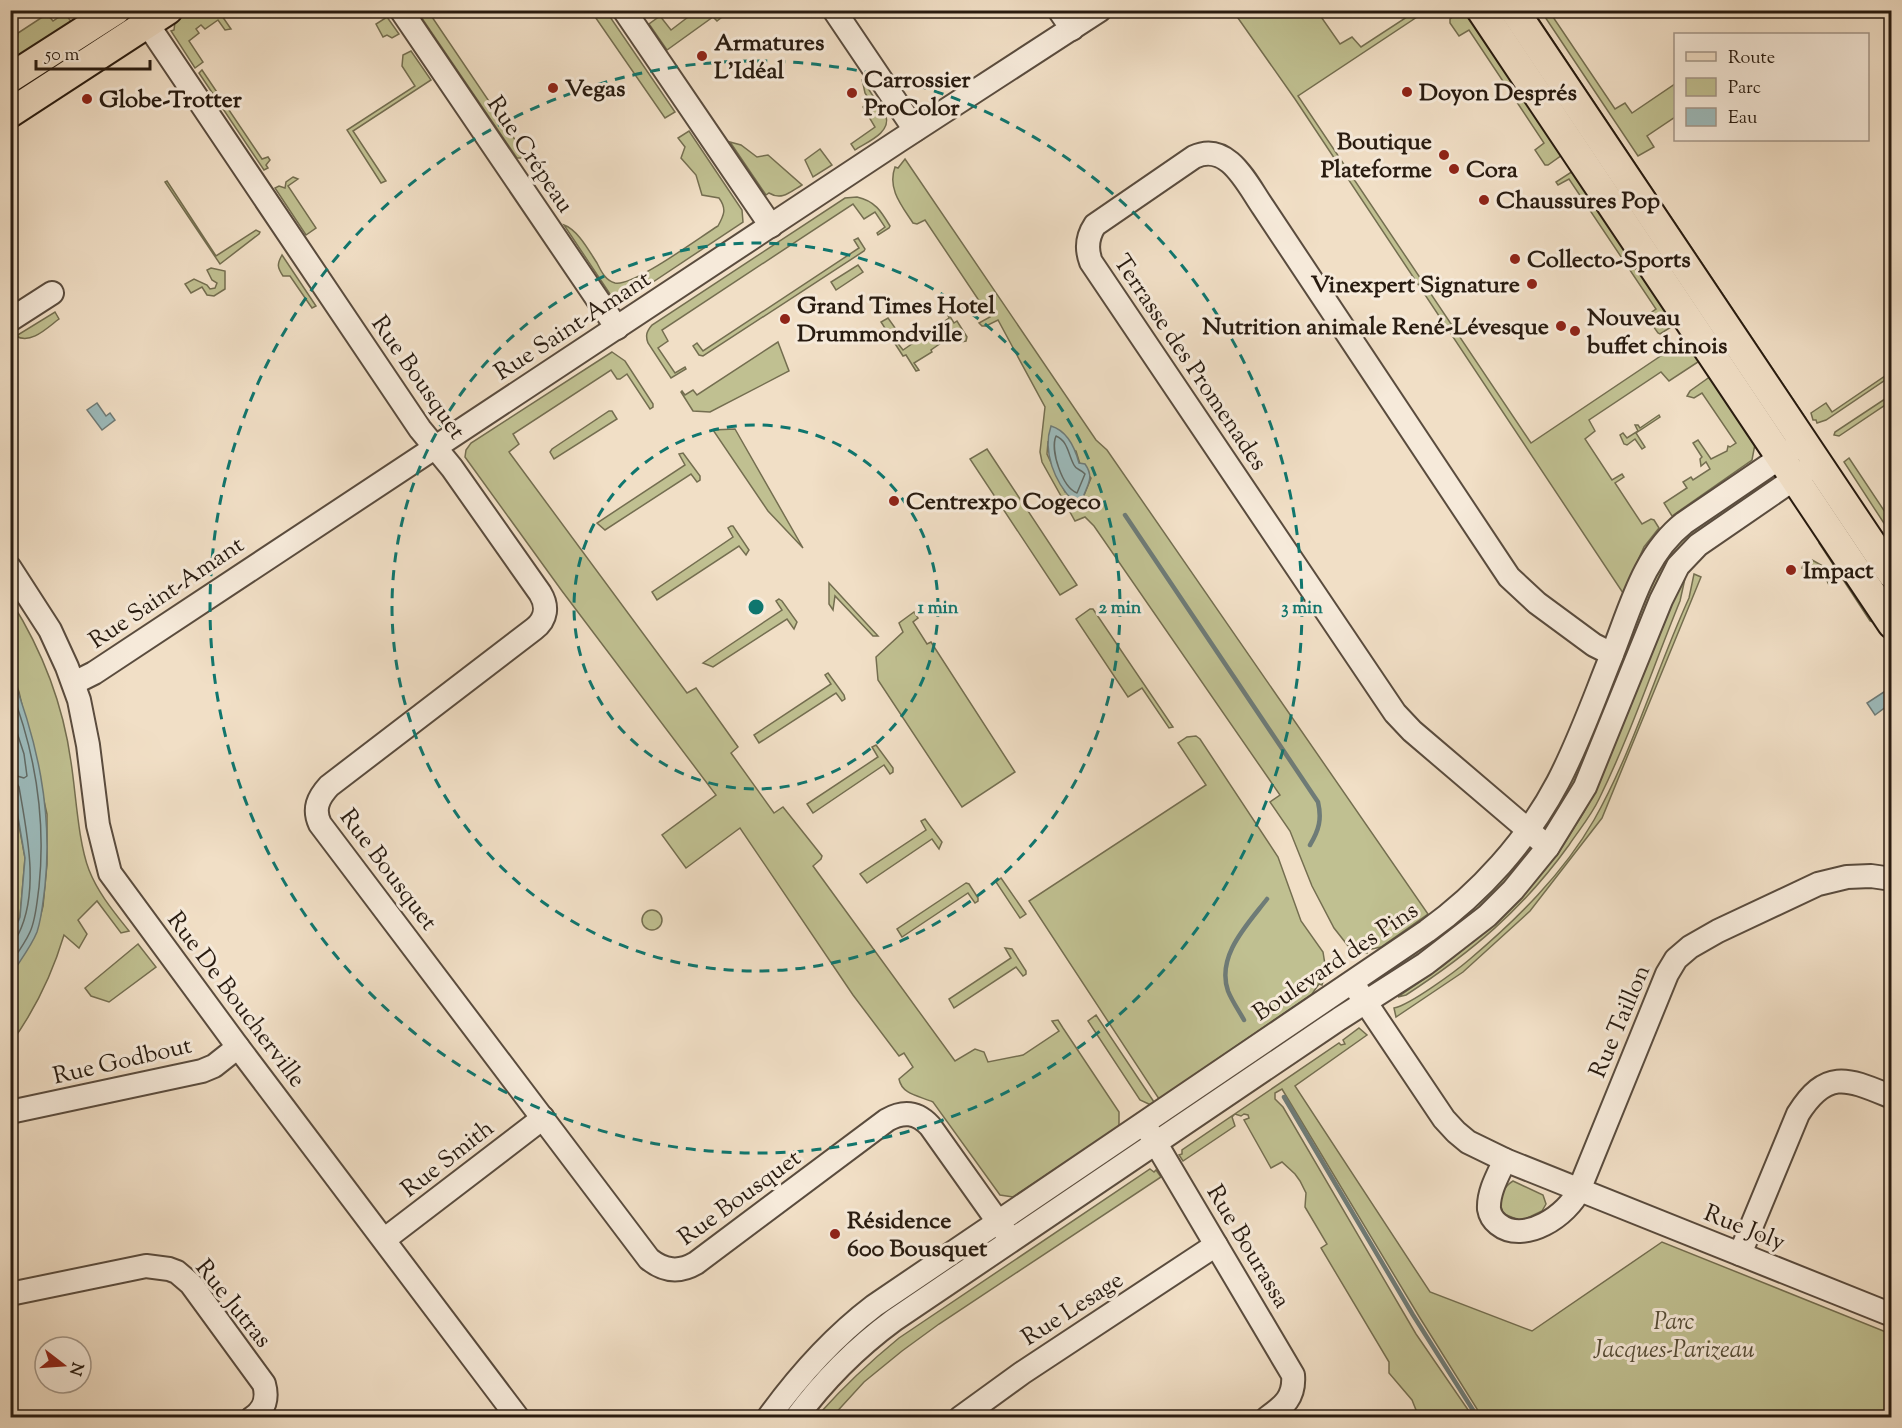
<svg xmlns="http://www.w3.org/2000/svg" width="1902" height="1428" font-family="'Sorts Mill Goudy',serif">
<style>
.green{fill:#c0c091;stroke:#746e50;stroke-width:1.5;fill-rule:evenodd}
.water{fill:#9cbbbc;stroke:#6e7b77;stroke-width:1.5}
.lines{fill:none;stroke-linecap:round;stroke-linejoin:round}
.shore{stroke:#626b66;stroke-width:1.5}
.stream{stroke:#6e7b77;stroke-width:4.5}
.minor-casing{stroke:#5a4c3e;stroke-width:26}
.major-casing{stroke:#281b10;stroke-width:32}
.minor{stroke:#f6eada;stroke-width:22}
.major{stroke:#f1dfc6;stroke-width:28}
.ring{fill:none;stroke:#0f766e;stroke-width:3;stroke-dasharray:10 8}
.poi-dot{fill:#8f2418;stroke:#f6eada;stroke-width:2}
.labels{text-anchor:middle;stroke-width:6;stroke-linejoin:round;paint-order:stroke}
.poi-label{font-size:24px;font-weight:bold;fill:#281b10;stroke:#f6eada;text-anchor:start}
.street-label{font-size:24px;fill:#281b10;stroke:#f6eada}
.park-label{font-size:24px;font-style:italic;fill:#564d37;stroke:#f6eada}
.centre{fill:#0f766e;stroke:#f6eada;stroke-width:3}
.ring-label{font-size:18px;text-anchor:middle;font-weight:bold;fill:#0f766e;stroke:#f6eada;stroke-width:6;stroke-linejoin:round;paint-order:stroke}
</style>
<rect width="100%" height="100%" fill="#f1dfc6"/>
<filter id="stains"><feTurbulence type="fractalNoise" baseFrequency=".00333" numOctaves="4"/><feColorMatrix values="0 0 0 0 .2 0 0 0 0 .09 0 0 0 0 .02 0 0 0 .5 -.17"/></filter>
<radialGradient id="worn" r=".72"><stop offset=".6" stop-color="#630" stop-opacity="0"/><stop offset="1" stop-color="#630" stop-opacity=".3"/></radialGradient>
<g class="green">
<path d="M192,10L214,11L219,17L222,16L231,29L225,30L218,20L205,29L201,25L196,29L199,33L189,41L203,62L195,68L171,31L174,30L175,22Z"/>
<path d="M417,11H428L526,156L522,158H517Z"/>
<path d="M591,11H606L675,112L665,118Z"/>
<path d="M696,11H726L727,13L717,21L713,17L667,50L649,24L660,16L671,30Z"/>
<path d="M1233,11H1317L1340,44L1352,37L1361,47L1416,11H1426L1298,96L1531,443L1686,339L1701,360L1669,381L1661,372L1589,420L1595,431L1585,439L1612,480L1622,474L1624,477L1615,483L1642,524L1651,519L1654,520L1659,528L1644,547L1623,593L1295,99Z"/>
<path d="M1462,11H1466L1562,155L1548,165H1545L1535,150L1544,143L1469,30L1459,36L1450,23V19Z"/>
<path d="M1529,11H1533L1805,417L1801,415Z"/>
<path d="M1541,11H1549L1615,109L1625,103L1632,113L1675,84V117L1647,136L1654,147L1638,156Z"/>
<path d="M65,13L72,23L11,62V41L17,40L18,33L47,14L53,21Z"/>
<path d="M387,17L399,34L392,38L387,35L383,37L376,24Z"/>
<path d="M411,51L431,80L353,131L386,181L381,183L347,130L415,86L402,66L403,55Z"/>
<path d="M202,70L262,159L268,157L270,160L266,165L268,168L264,170L199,73Z"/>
<path d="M862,79L886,116C891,133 867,142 855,150L851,144L875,127L863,107L867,104L865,101L869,99L865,93Z"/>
<path d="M689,131L742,210L743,222L623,302L612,297L564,225C578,230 589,251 597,263C601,271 605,280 615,283C633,287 700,237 718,226C724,215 727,209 719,198L702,195L696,175L681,158L685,147L678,138Z"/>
<path d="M730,142L741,145L757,157L768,155L802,185C790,192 782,201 769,193L766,195Z"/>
<path d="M820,149L832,165L813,177L805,160Z"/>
<path d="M905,159L1096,440L1107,450L1428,914L1381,947L1367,950V953L1349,947L1334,928L1312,886L1290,831L1270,802L1280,795L1094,526L1085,517L1075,521L1042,462L1040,452L1045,407L998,320L986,326H982L979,323L990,317L925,220L917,224L913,223C902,206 887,189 895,167L898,168ZM1048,442L1076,451L1080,464L1091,478L1082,500L1065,492L1047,454Z"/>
<path d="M1573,171L1676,324L1660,334L1658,333L1646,316L1656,309L1569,179L1558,185L1556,182Z"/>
<path d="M293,177L298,179L288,186L316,228L306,235L275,188L279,186L285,188L286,182Z"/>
<path d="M167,181L216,256L256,230L260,232L259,234L220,264L165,182Z"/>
<path d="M857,197C875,201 881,211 890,226L889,228L878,235L877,233L885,227L875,212L864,219L853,204L662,330L668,341L658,348L675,373L685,367L686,369L671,378L648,343C645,335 647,331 652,325L845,198Z"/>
<path d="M858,238L865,249L864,251L703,356L699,355L693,346L697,343L703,351L859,248L854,240Z"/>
<path d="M282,255L316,306L312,308L290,276H283C277,267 277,264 282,255Z"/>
<path d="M858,265L863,272L836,290L831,282Z"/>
<path d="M211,268L225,271V289L214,296L207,295L202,287L191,293L185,284L194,279L207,285L210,289L215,288L217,283L212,280L207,270Z"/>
<path d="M946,310L954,323L957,321L967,337L966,341L961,342L954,334L931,350L932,352L914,363L919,370L916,371L906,355L903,356L881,322L888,318L898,332L892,336L903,350L935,328L937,331L948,326L945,321L949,318Z"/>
<path d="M55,312L59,319C48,327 31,345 16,336Z"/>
<path d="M778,342L789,371L710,412L693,411L681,392L682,391L685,395L693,390L697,395Z"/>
<path d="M612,352L625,361L653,404V407L650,409L627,374L620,379H617L611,370L513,434L519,444L509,452L687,693L696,688L738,747L731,753L774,813L783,807L822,856L821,859L813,866L955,1061L975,1049L984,1052L988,1062L1023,1055L1059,1031L1052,1021L1058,1020L1063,1028L1119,1112V1127L1013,1197L1000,1195L933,1102C920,1096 902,1095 899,1079L913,1067L904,1053L899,1056L853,995L740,828L686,868L662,835L716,795L562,591L465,457L466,450L471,443Z"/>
<path d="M1891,372V376L1826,420L1817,423L1816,420H1813L1811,413L1826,403L1832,412Z"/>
<path d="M1711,376L1755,444L1752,460L1672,516L1664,503L1687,488L1683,482L1691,477L1693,480L1710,469L1706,462L1701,466L1700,459L1702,457L1693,443L1698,440L1711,459L1727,451L1728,446L1730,447L1736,443L1702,393L1694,398L1687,396L1690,391Z"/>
<path d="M1891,395V401L1839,436L1834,435L1835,432Z"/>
<path d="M609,411H612L617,419L554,459L550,452L552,449Z"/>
<path d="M1659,415L1660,417L1636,433L1645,447L1642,449L1635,439L1627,445L1624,444L1620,435L1623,433L1627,438L1638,431L1635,425H1638L1640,428Z"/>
<path d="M735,429L803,548L768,511L713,430Z"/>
<path d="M987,449L1077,585L1060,595L970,459Z"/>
<path d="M683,453L700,476V480L697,482L691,474L605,530L597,523L685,465L679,454Z"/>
<path d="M1849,458L1891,521V534L1844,462Z"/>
<path d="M1771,475L1774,480L1711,523L1574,789L1552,819L1549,817L1651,579L1676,541Z"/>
<path d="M731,526H733L749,550L746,555L739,546L657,600L652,592L733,537L728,528Z"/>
<path d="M1822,541L1875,623L1870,621L1819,543Z"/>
<path d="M1812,560L1823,566L1830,576L1828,583L1825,577L1802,568L1804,562L1810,564Z"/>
<path d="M1686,574L1680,601C1653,667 1630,736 1599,799C1591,816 1579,830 1569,845C1523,909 1472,952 1406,995L1398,997L1443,966L1487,930L1524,894L1560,850L1584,812L1600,781L1676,594Z"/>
<path d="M1694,574L1701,577L1602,818L1530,911L1463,972L1396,1017L1394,1008C1410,1005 1456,971 1470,959C1517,919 1563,874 1594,820C1633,751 1656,670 1689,598Z"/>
<path d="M829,583L878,636H873L835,596L833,610L829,604Z"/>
<path d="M779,599L782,601L797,622L794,629L787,619L713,667L703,663L782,610L776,601Z"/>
<path d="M11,601C42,650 63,704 71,762C76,794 78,841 89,870C98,893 114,912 129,931L121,933L97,901L78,920L87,934L79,948L64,935C52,975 35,1010 11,1043V975L36,933L43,906L47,864V814L19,692L11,670Z"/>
<path d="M1090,609H1093L1173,727L1169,728L1142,688L1128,697L1076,619Z"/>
<path d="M914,612L918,618L913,622L927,644L931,642L1015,772L962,807L878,680L876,657L903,632L899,623Z"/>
<path d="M828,673L844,695L845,699L842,701L836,693L759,743L754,735L831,684L825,675Z"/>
<path d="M1196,736L1200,739L1278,857L1301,921L1323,952L1326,971L1322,985L1319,984L1312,994L1159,1099L1029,901L1206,785L1178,743L1187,737Z"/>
<path d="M876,745L893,768V772L890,774L884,765L813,813L807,804L878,757L872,747Z"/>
<path d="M10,776L25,858L20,917L11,938Z"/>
<path d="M925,819L942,842L939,849L932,839L867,883L860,874L926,830L921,821Z"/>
<path d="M1521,857L1523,859V865L1467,922L1391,975L1388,974L1387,971Z"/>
<path d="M1001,878L1026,914L1020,918L996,882Z"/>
<path d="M966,883L969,884L978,898V901L975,903L968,893L902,937L897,929Z"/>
<circle cx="652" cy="920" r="10"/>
<path d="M138,944L156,967L109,1002L91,996L85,988Z"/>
<path d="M1005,948L1012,949L1026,971V974L1023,976L1016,967L954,1008L949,999L1011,958Z"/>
<path d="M1096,1015L1154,1102L1151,1105L1140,1100L1088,1021Z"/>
<path d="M1359,1028L1367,1035L1295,1086L1430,1292L1532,1331L1662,1242L1891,1334V1417H1482L1420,1318L1282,1089L1275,1093V1099L1283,1107L1416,1334L1473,1417H1415L1418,1415L1412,1400L1389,1373V1362L1321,1248L1327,1244L1305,1207L1306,1193L1300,1181L1295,1174L1282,1162L1271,1168L1244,1120L1249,1118L1248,1115L1244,1114L1241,1116L1235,1114L1232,1117L1235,1126L1183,1161L1179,1155L1182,1154V1150L1339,1043L1341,1045L1345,1044L1343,1040Z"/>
<path d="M1150,1169L1154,1172L1156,1170L1161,1177L939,1324L902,1351L864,1382L832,1417H823L821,1412C845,1385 871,1361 899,1338Z"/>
<path d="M1513,1181L1543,1195L1546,1204L1542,1211L1521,1221L1504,1214L1499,1205C1501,1195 1503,1187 1513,1181Z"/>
</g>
<g class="water">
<path d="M97,403L106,416L110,413L115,420L102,430L87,410Z"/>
<path d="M1051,426C1068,431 1075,448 1079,463L1085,464C1095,478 1087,485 1082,500L1073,501C1055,482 1042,452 1051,426Z"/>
<path d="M10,670C37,740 53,810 45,886C43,901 42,917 37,932C31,947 19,962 11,975V938L20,917L25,858L11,776Z"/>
<path d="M1890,688L1891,691V703L1875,715L1867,703Z"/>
</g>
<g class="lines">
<g class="shore">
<path d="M1056,436C1068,441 1068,454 1074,465C1076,470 1081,469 1085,474L1077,493C1062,487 1050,450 1056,436Z"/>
<path d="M10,687C35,751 46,819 39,887C37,901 36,919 30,932C25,943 17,954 10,964"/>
<path d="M10,711L24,754L27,776L24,778L10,774"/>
<path d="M10,781L16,782L19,787C27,833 40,892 18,935L10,938"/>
</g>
<g class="stream">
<path d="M1125,515L1318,802C1322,819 1319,830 1310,845"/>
<path d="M1244,1020C1239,1011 1232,1001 1228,991C1216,956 1247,925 1267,899"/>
<path d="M1284,1097L1413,1315L1478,1418"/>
</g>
<g class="minor-casing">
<g id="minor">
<path d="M138,10L420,429L452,468L540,593C548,606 547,619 534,629L329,786C318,798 313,809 320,824L649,1259C664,1271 679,1273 696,1263L887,1120C903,1111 917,1112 930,1126L1011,1240"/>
<path d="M401,10L617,328"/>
<path d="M624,10L771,226"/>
<path d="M834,10L915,130"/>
<path d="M1059,10L1072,29"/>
<path d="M10,320L52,293"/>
<path d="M10,568L50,630L67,667L79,700L88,745L98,825L110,873L238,1047L518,1418"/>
<path d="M74,683L94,673L897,142L1100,10"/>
<path d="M1548,847L1412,731L1395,713L1091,262C1086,249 1087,237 1095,225L1194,157C1228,141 1247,184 1263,207L1509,577L1537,603L1594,645L1612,654"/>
<path d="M1358,991L1444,1119L1456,1132L1468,1142L1505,1160L1892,1315"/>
<path d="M10,1112L202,1071L214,1066L238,1047"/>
<path d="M1148,1130L1293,1375C1295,1397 1284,1406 1267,1418"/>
<path d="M1505,1160C1498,1175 1488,1192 1489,1209C1490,1215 1493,1220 1498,1224C1524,1245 1568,1215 1579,1190L1667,974L1676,959L1690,947L1718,931L1818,884L1847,877L1871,876L1892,879"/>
<path d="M385,1239L543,1118"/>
<path d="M1740,1254L1798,1114C1827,1068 1848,1079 1892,1097"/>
<path d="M10,1294L146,1266L169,1269L177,1272L191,1284L264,1384C268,1398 265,1410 252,1418"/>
<path d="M768,1418C799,1375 832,1338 874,1306L1427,931C1480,893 1527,841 1558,782C1579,742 1594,699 1611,657C1630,610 1643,555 1684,523L1793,449"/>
<path d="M796,1418C824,1380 856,1348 894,1320L1339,1019L1425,964L1487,916L1513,890L1548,847L1585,787L1661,600L1678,566L1698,545L1807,470"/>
<path d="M960,1418L1022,1373L1216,1245"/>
</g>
</g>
<g class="major-casing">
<g id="major">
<path d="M1481,10L1892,624"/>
<path d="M1514,10L1892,574"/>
<path d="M10,78L116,10"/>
<path d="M10,113L168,10"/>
</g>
</g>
<use href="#minor" class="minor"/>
<use href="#major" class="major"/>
</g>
<g class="ring">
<circle cx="756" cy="607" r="182"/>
<circle cx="756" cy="607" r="364"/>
<circle cx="756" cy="607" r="546"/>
</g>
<g class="poi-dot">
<circle cx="702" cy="56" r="6"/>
<circle cx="553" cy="88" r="6"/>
<circle cx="1407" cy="92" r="6"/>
<circle cx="852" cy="93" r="6"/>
<circle cx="87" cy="99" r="6"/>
<circle cx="1444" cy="155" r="6"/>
<circle cx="1454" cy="169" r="6"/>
<circle cx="1484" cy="200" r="6"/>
<circle cx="1515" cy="259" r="6"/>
<circle cx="1532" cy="284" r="6"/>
<circle cx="785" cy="319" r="6"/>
<circle cx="1561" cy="326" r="6"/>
<circle cx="1575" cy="331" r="6"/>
<circle cx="894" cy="501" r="6"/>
<circle cx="1791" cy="570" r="6"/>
<circle cx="835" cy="1234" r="6"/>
</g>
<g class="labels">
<g class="poi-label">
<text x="714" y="50">Armatures<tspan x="714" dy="28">L'Idéal</tspan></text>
<text x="864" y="87">Carrossier<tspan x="864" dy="28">ProColor</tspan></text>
<text x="565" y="96">Vegas</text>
<text x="1419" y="100">Doyon Després</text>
<text x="99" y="107">Globe-Trotter</text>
<text x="1432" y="149" text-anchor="end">Boutique<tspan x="1432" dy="28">Plateforme</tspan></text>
<text x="1466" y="177">Cora</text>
<text x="1496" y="208">Chaussures Pop</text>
<text x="1527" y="267">Collecto-Sports</text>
<text x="1520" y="292" text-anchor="end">Vinexpert Signature</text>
<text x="797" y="313">Grand Times Hotel<tspan x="797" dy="28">Drummondville</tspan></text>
<text x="1587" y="325">Nouveau<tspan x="1587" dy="28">buffet chinois</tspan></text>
<text x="1549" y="334" text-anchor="end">Nutrition animale René-Lévesque</text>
<text x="906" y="509">Centrexpo Cogeco</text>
<text x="1803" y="578">Impact</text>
<text x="847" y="1228">Résidence<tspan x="847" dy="28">600 Bousquet</tspan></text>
</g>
<g class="street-label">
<text transform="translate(531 154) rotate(56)" y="8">Rue Crépeau</text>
<text transform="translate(572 325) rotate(-33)" y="8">Rue Saint-Amant</text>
<text transform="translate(1191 362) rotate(56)" y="8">Terrasse des Promenades</text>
<text transform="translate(419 377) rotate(55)" y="8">Rue Bousquet</text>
<text transform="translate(166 592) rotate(-34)" y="8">Rue Saint-Amant</text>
<text transform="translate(389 869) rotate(53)" y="8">Rue Bousquet</text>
<text transform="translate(1335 961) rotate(-34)" y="8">Boulevard des Pins</text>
<text transform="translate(237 999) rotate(53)" y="8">Rue De Boucherville</text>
<text transform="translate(1619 1021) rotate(-67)" y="8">Rue Taillon</text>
<text transform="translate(122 1060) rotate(-13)" y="8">Rue Godbout</text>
<text transform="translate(447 1158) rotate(-38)" y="8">Rue Smith</text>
<text transform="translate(739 1197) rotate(-36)" y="8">Rue Bousquet</text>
<text transform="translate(1745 1227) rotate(22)" y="8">Rue Joly</text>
<text transform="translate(1249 1246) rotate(59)" y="8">Rue Bourassa</text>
<text transform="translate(234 1303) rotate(51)" y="8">Rue Jutras</text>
<text transform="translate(1072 1308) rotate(-33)" y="8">Rue Lesage</text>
</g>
<g class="park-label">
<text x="1674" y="1329">Parc<tspan x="1674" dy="28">Jacques-Parizeau</tspan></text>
</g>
</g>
<circle cx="756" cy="607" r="9" class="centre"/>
<g class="ring-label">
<text x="938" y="613">1 min</text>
<text x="1120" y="613">2 min</text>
<text x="1302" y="613">3 min</text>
</g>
<rect width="1902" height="1428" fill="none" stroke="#f1dfc6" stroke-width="36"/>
<rect x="12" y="12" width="1878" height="1404" fill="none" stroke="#281b10" stroke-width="3"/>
<rect x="18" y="18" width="1866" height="1392" fill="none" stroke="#281b10" stroke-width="1.5"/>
<rect x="1674" y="33" width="195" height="108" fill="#f6eada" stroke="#a49789" stroke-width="1.5"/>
<rect x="1686" y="52" width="30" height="9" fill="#f1dfc6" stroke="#a49789" stroke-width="1.5"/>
<text x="1728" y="63" font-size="18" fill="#281b10">Route</text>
<rect x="1686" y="78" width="30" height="18" fill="#c0c091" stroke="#a49789" stroke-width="1.5"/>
<text x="1728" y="93" font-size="18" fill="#281b10">Parc</text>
<rect x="1686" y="108" width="30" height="18" fill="#9cbbbc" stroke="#a49789" stroke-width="1.5"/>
<text x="1728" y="123" font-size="18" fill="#281b10">Eau</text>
<g transform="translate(63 1365) rotate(107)"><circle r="28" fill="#f6eada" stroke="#a49789" stroke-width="1.5"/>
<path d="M0-4.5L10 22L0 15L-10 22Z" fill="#8f2418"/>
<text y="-9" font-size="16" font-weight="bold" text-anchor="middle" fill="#281b10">N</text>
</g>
<path d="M36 60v9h114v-9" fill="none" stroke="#281b10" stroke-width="3"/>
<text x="45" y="60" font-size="18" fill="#281b10" stroke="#f6eada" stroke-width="4.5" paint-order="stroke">50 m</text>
<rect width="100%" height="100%" filter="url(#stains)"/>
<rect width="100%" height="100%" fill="url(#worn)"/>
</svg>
